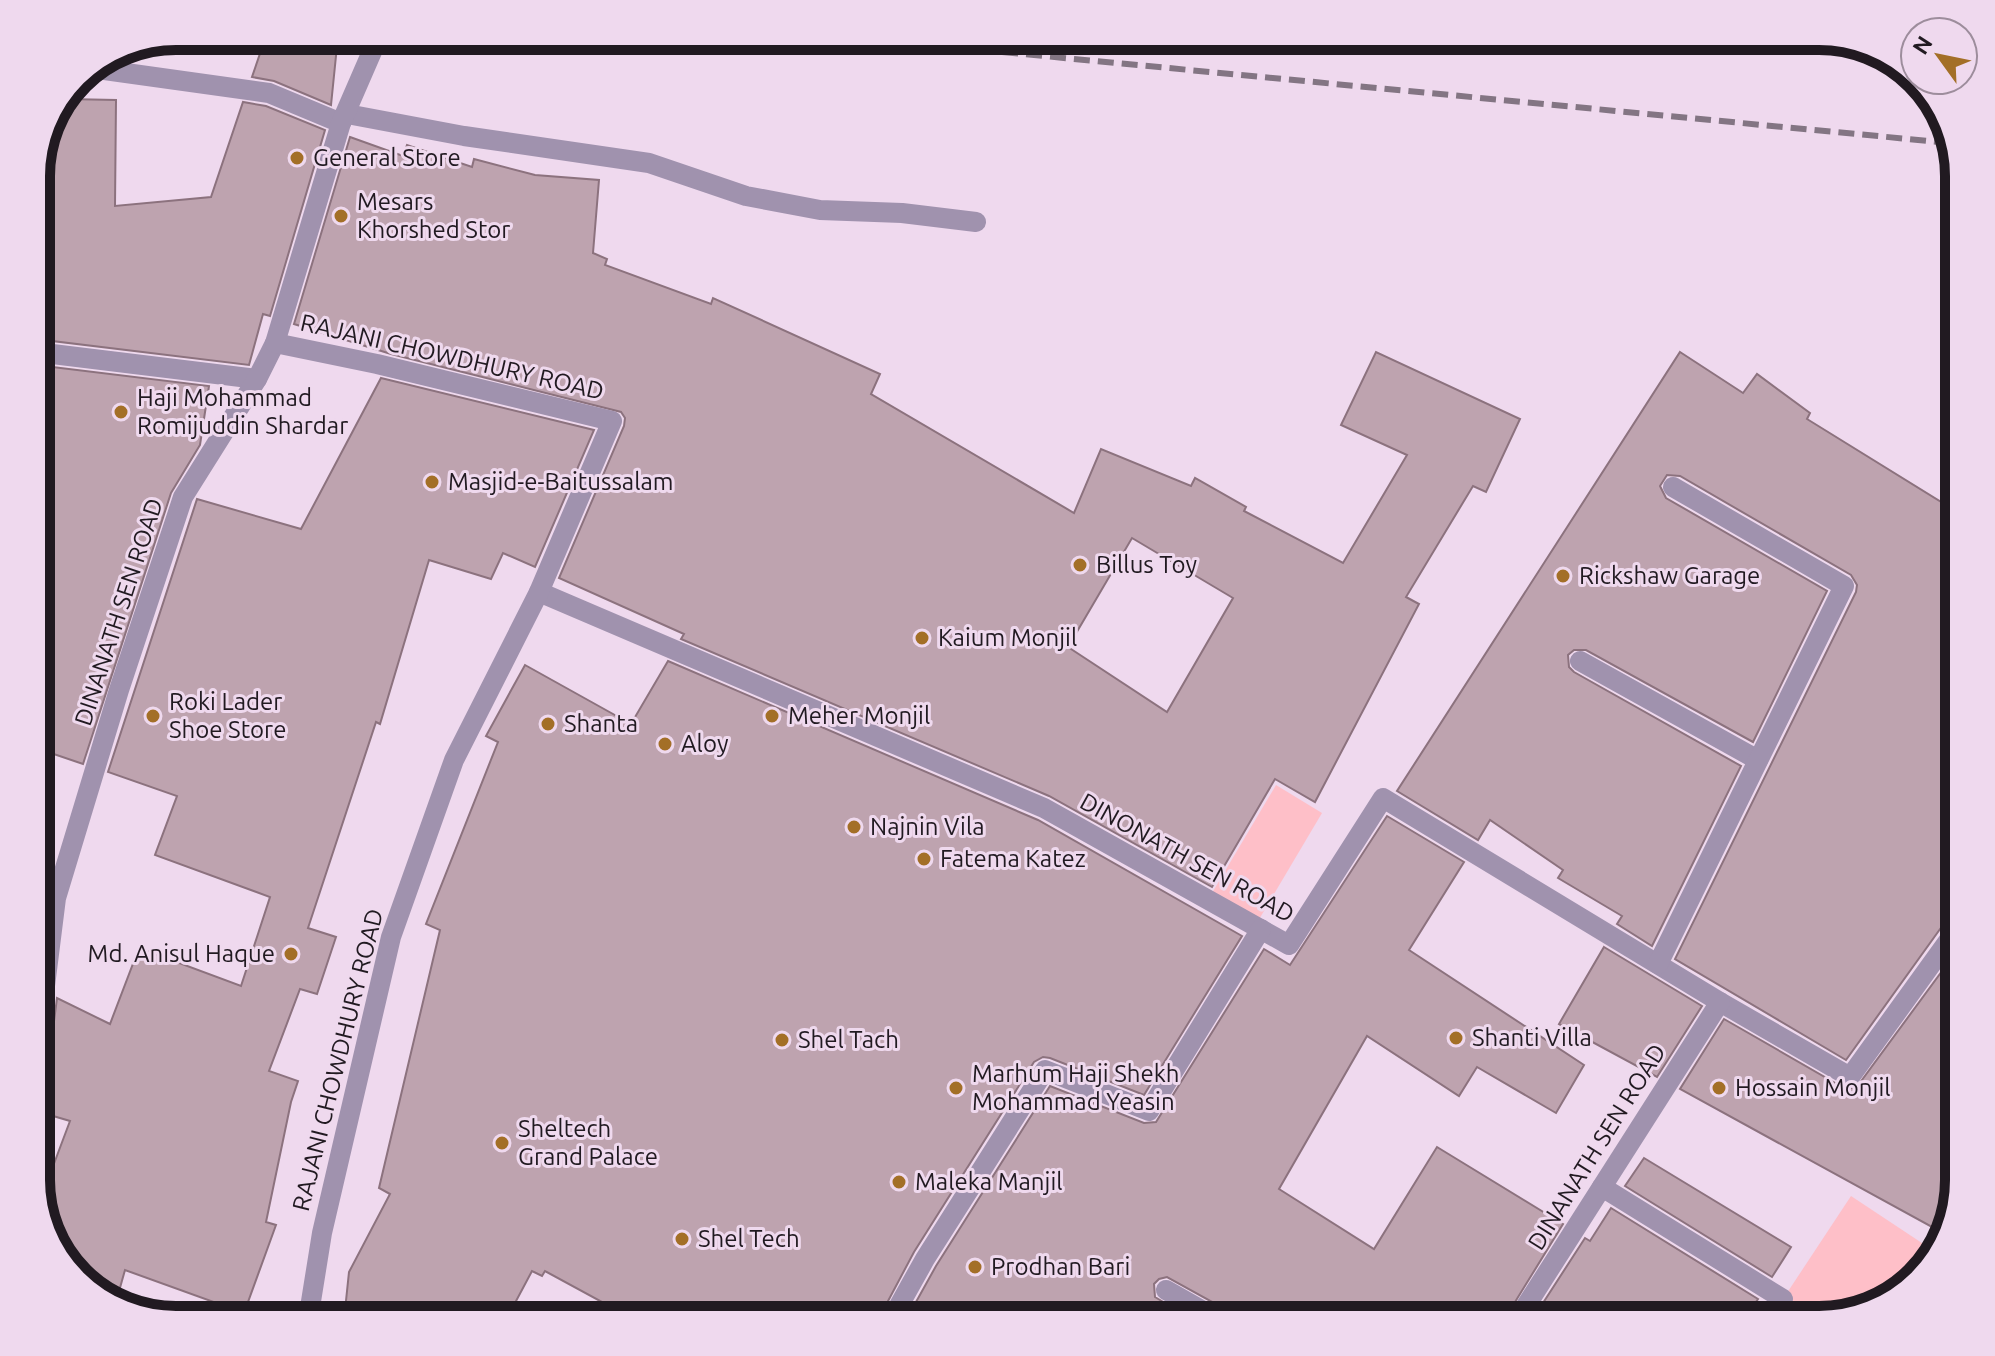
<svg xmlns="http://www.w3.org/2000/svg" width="1995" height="1356" font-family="Ubuntu,sans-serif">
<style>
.green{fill:#febfc8}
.building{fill:#bea3af;stroke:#8c727e;stroke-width:2;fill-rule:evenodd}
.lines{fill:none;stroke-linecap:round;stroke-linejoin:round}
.minor{stroke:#a092ae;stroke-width:20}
.rail{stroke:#837583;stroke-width:6;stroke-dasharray:16 8;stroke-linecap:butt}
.poi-dot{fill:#a36f27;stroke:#efd9ee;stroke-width:3}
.labels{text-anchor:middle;stroke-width:6;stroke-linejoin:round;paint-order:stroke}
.poi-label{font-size:24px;fill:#211a21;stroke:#efd9ee;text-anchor:start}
.street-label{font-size:24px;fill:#211a21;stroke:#efd9ee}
.rim{fill:none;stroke:#211a21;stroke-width:10}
</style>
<rect width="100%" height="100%" fill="#efd9ee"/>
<g class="green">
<path d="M1276,785L1322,813L1258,921L1212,893Z"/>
<path d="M1851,1196L1937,1253L1935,1258L1889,1302L1815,1320L1783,1299Z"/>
</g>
<g class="building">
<path d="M266,36H338L331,105L274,81L252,77Z"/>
<path d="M67,99L116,100L115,206L211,197L243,102L266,106L325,130L270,316L263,314L249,365L36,339V167Z"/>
<path d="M350,137L403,156L407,145L472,167L474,159L535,175L599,180L593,253L607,259L605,265L711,304L713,298L880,374L871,394L1074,513L1101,449L1191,486L1195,478L1246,507L1244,511L1343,563L1407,455L1341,425L1376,352L1520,419L1486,492L1473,486L1406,597L1419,604L1315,802L1275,779L1212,887L1049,796L681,639L684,634L559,578L624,426L625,418L621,412L391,354L294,324ZM1132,538L1233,598L1167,712L1068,647Z"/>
<path d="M1680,352L1743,393L1757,374L1810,413L1807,419L1959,513V913L1948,918L1846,1060L1675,959L1856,592L1857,585L1851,575L1680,476L1667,475L1660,486L1666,498L1827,591L1753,742L1586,650H1574L1568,655L1569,667L1574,672L1741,766L1652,946L1617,924L1622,916L1558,878L1563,870L1490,820L1478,840L1397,791Z"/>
<path d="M36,365L209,386L200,445L171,493L83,764L36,748Z"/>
<path d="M381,378L594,430L535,567L503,553L491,579L429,560L380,724L376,722L308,928L336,937L317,994L300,989L269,1071L298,1081L291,1102L266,1222L276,1225L244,1313L125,1270L116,1302L98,1296L54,1250L40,1201L70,1121L36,1111V1087L40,1070L49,1060L57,998L110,1024L139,948L241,986L270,897L155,855L177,796L108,772L197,499L301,529Z"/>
<path d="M668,661L1038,820L1242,936L1144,1095L1050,1058L1043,1057L1034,1062L914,1252L878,1320H635L545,1271L542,1276L532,1271L506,1320H344L349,1272L390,1194L379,1188L440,930L426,924L498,742L486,736L525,665L631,724Z"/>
<path d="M1387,816L1464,862L1409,950L1584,1065L1556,1113L1477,1067L1459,1096L1367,1036L1279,1189L1374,1249L1437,1147L1563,1224L1504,1320H1232L1225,1309L1167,1277L1159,1279L1154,1284L1155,1297L1193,1320H906L936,1266L1050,1086L1144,1123L1156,1122L1264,949L1290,965Z"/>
<path d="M1604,947L1702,1006L1657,1077L1559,1024Z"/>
<path d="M1959,948V1181L1943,1233L1680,1089L1724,1019L1844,1088H1856Z"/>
<path d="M1644,1158L1791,1247L1772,1277L1625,1186Z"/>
<path d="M1611,1208L1758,1299L1744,1320H1532L1585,1238L1590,1241Z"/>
</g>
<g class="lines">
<g class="minor">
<path d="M90,68L269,93L341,123"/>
<path d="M347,114L464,136L649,163L746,196L820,210L902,213L976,222"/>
<path d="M36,352L257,379"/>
<path d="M539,592L1044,808L1289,945L1383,798L1720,1002L1850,1077L1959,926"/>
<path d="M1580,661L1758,760"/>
<path d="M1658,964L1844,586L1673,487"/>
<path d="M36,1058L56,898L119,690L183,497L257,379L275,343"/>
<path d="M1602,1187L1783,1299"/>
<path d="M1166,1290L1219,1320"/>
<path d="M308,1320L322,1233L391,937L454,760L539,592L612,421L377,364L275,343L341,123L374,47L375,36"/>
<path d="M891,1320L925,1259L1045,1070L1149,1111L1261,929"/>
<path d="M1517,1320L1720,1002"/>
</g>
<path class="rail" d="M835,36L1950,143"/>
</g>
<g class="poi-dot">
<circle cx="297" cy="158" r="8"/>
<circle cx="341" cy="216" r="8"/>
<circle cx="121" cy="412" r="8"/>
<circle cx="432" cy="482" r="8"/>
<circle cx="1080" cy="565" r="8"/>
<circle cx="1563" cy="576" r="8"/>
<circle cx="922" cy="638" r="8"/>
<circle cx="153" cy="716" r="8"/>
<circle cx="772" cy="716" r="8"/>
<circle cx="548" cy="724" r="8"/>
<circle cx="665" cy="744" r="8"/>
<circle cx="854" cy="827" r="8"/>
<circle cx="924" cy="859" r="8"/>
<circle cx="291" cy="954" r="8"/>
<circle cx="1456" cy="1038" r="8"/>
<circle cx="782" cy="1040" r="8"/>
<circle cx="956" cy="1088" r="8"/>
<circle cx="1719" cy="1088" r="8"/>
<circle cx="502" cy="1143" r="8"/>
<circle cx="899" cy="1182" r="8"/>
<circle cx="682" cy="1239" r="8"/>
<circle cx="975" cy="1267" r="8"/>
</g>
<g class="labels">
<g class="poi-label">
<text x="313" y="166">General Store</text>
<text x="357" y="210">Mesars<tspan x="357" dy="28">Khorshed Stor</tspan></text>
<text x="137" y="406">Haji Mohammad<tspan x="137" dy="28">Romijuddin Shardar</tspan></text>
<text x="448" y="490">Masjid-e-Baitussalam</text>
<text x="1096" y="573">Billus Toy</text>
<text x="1579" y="584">Rickshaw Garage</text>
<text x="938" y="646">Kaium Monjil</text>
<text x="169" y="710">Roki Lader<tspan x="169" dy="28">Shoe Store</tspan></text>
<text x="788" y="724">Meher Monjil</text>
<text x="564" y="732">Shanta</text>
<text x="681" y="752">Aloy</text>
<text x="870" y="835">Najnin Vila</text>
<text x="940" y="867">Fatema Katez</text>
<text x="275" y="962" text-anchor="end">Md. Anisul Haque</text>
<text x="1472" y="1046">Shanti Villa</text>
<text x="798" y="1048">Shel Tach</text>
<text x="972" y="1082">Marhum Haji Shekh<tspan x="972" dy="28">Mohammad Yeasin</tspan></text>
<text x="1735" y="1096">Hossain Monjil</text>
<text x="518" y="1137">Sheltech<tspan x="518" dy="28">Grand Palace</tspan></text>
<text x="915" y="1190">Maleka Manjil</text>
<text x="698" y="1247">Shel Tech</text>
<text x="991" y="1275">Prodhan Bari</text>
</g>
<g class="street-label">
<text transform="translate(452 357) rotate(13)" y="8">RAJANI CHOWDHURY ROAD</text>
<text transform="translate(119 612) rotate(-72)" y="8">DINANATH SEN ROAD</text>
<text transform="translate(1187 858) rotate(29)" y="8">DINONATH SEN ROAD</text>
<text transform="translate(338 1060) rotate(-76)" y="8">RAJANI CHOWDHURY ROAD</text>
<text transform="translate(1597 1147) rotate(-58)" y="8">DINANATH SEN ROAD</text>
</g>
</g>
<path d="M0 0H1995V1356H0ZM176 50H1819A126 126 0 0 1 1945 176V1180A126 126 0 0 1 1819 1306H176A126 126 0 0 1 50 1180V176A126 126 0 0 1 176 50Z" fill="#efd9ee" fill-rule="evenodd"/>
<path class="rim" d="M176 50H1819A126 126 0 0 1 1945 176V1180A126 126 0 0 1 1819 1306H176A126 126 0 0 1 50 1180V176A126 126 0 0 1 176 50Z"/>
<g transform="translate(1939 56) rotate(303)"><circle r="38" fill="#efd9ee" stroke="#9d8d9c" stroke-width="2"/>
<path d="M0-6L14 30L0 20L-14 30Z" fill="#a36f27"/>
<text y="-12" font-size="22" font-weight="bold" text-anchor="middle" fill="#211a21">N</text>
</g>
</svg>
